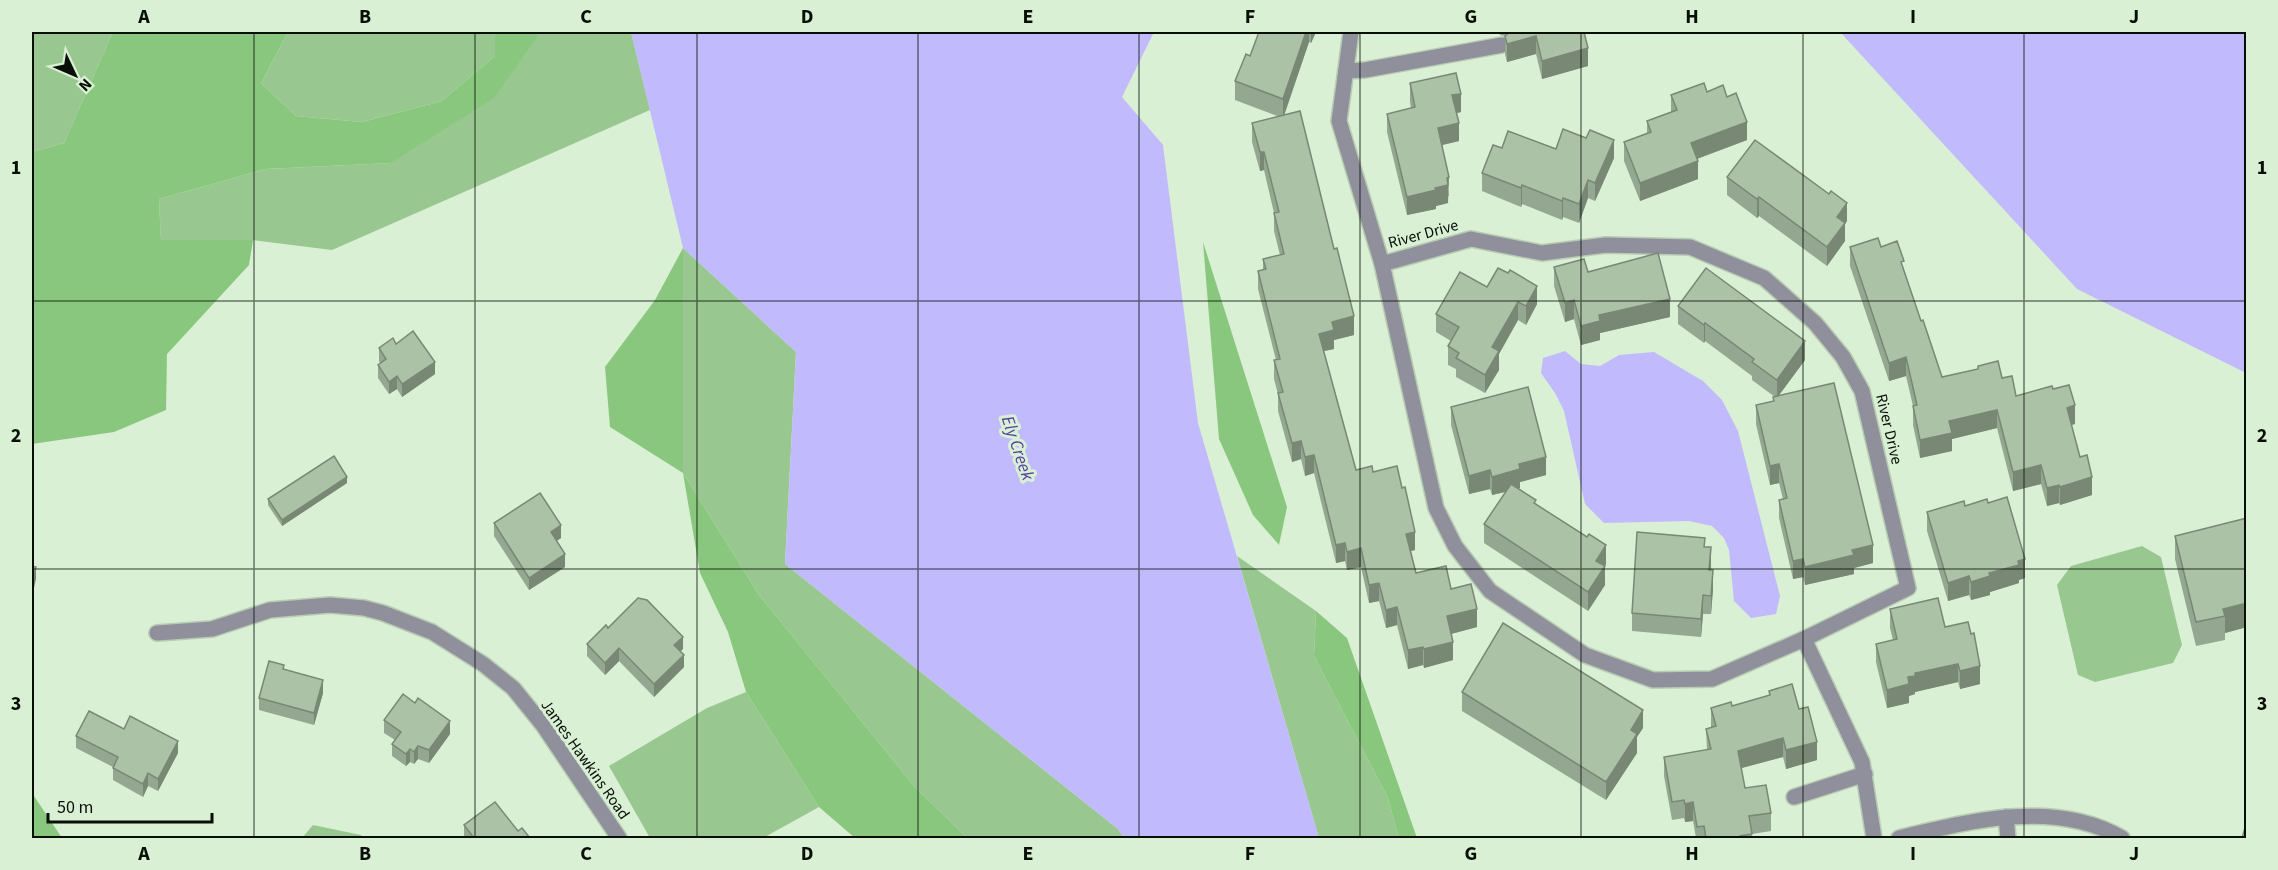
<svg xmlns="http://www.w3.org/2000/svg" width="2278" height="870" font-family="'Source Sans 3',sans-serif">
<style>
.green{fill:#99c790}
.forest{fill:#8ac77e}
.water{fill:#c1bafd}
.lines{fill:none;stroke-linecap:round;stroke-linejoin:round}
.minor-casing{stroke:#b8ccb3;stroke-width:18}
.minor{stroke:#908f9c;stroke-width:15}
.wall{fill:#94a790}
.shaded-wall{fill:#788875}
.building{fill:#acc2a7;stroke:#788875;stroke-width:1.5}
.grid{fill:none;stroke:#080f07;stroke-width:1.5;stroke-opacity:0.55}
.labels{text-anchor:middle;stroke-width:6;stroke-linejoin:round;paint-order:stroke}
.street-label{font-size:16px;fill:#080f07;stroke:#d9f0d4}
.water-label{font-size:18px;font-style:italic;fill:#5640a0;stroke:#d9f0d4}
.neatline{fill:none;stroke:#080f07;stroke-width:2}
.grid-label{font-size:20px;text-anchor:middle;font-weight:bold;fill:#080f07}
</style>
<rect width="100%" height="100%" fill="#d9f0d4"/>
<g class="green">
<path d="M32,32H113L64,143L32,152Z"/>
<path d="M288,32H495V56L442,101L362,122L296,116L261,83Z"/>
<path d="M536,32H631L650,110L332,250L253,240H161L159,199L266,169L391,163L537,37Z"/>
<path d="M683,248L796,352L785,564L1118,829L1124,838H967L914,786L759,595L683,473Z"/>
<path d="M2142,546L2161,557L2182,645L2173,663L2095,682L2078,675L2057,585L2071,566Z"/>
<path d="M1237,556L1316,611L1314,656L1388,798L1399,838H1319Z"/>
<path d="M746,692L819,807L763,838H650L609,766L707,708Z"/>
<path d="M313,825L361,835L363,838H302Z"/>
</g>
<g class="forest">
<path d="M113,32H288L261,83L296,116L362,122L442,101L495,56V32H536L538,36L494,98L391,163L266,169L159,199L161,240H253L249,265L167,354L166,410L114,432L32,444V152L64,143Z"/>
<path d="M1203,242L1287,507L1279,545L1253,515L1219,439Z"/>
<path d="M683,248V473L759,595L914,786L967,838H855L819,807L746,692L728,632L700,573L683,473L610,427L605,367L655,300Z"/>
<path d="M1316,611L1347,638L1417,838H1399L1388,798L1314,656Z"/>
<path d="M32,793L62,838H32Z"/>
</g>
<g class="water">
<path d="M631,32H1154L1122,97L1163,145L1198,423L1319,838H1124L1118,829L785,564L796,352L683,248Z"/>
<path d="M1840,32H2246V373L2077,289Z"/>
<path d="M1565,351L1581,364L1600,366L1619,355L1654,352L1703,381L1722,400L1738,431L1780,596L1776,614L1751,618L1734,601L1729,550L1724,538L1712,526L1689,521L1604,523L1585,504L1564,411L1555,393L1541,373L1543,358Z"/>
</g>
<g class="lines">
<g class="minor-casing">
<g id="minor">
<path d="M1351,32L1339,121L1382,264L1436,508L1455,546L1490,591L1585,655L1653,680L1712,679L1804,639L1908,588L1862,391L1843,357L1815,323L1764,278L1690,247L1606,245L1542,253L1471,239L1382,264"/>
<path d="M1346,71L1365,70L1502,45"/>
<path d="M157,633L212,629L270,610L330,605L364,608L383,613L432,632L483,664L513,688L543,725L619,838"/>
<path d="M1804,639L1862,762L1874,838"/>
<path d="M1794,797L1865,774"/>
<path d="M2006,817L2008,838"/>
<path d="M1899,838C1969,821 2055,799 2122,838"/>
</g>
</g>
<use href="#minor" class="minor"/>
</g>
<g class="wall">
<path d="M1259,32H1316L1311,43L1309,42L1284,116L1354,335L1334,340V349L1324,351L1356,470L1373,472L1415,550L1411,551L1416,573L1451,589L1477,627L1451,634L1453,660L1424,668L1423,665L1408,669L1397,625L1386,628L1379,601L1369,603L1361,567L1347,570L1345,561L1336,563L1314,473L1305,476L1301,459L1292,462L1278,411V394L1274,379V360H1276L1258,289V271L1263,270V259L1280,255L1274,231V213L1264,170L1260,171L1252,142V123L1280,117L1235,100V81L1250,56Z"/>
<path d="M1499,32H1584L1588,66L1542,79L1536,54L1507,62L1505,54V36L1500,35Z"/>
<path d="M1410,83L1461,112L1457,113L1459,141L1442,145L1449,196H1448V203L1436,206V209L1407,215L1387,132V114L1411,108L1410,102Z"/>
<path d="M1707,92L1727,97L1747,140L1697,159L1698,179L1640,201L1624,161V142L1647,133V121L1671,112V95Z"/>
<path d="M1502,148L1556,149L1614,158L1595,201L1588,198L1579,223L1563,217L1562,220L1522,204L1521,207L1482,191V173Z"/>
<path d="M1727,177L1847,221L1845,224V241L1827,266L1759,216L1757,218L1727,195Z"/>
<path d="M1850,247H1881L1904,270L1921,321L1942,377L1978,369V366L2002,378L2016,396L2053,389L2075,424L2071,425L2080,457L2092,495L2060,505L2059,503L2047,506L2041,484L2013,491L1997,428L1952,439V451L1920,458L1913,425V406L1906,376L1889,381L1850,266Z"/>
<path d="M1554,267L1588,272L1670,317L1600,333V340L1581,345L1574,319L1565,322L1554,286Z"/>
<path d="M1487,287L1537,304L1526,325L1518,320L1499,354V370L1485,393L1456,377V369L1448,365V346L1451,341L1436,332V314Z"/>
<path d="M1678,306L1805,360L1778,396L1873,563L1854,568V574L1805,585L1803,577L1793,579L1779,518V500L1783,499L1779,483L1770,485L1756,424V405L1773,401V397H1775L1752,380V376L1705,341L1704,343L1678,324Z"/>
<path d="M396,344L435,374L402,397L397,389L389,394L378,378V365L380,363L379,361V348Z"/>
<path d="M1451,407L1546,475L1520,482V488L1518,489L1606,564L1605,566V585L1588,611L1484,543V524L1506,492L1492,495L1490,489L1469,494L1451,425Z"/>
<path d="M347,483L282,526L268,505V499Z"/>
<path d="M1988,503L2025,578L2019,580V583L1990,592V595L1971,600L1969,595L1948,601L1927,531V512Z"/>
<path d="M2247,518V627L2225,633V640L2196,646L2175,559V536Z"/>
<path d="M494,523L561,538L556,541L565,567L529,590L494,536Z"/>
<path d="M1705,547L1711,566L1713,589L1711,614H1703L1701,637L1632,631V613Z"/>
<path d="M1890,609L1945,627L1980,684L1960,689L1958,682L1915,692V694L1909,696V703L1887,708L1876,662V644L1893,640L1890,628Z"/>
<path d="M608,628L683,649L681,651L684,667L654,697L619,661L605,675L587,656V644Z"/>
<path d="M284,670L323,693L314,725L259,710V698Z"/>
<path d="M1769,691L1799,709L1817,760L1786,769L1783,757L1741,768L1745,788L1771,813V831L1752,834V838H1696L1693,821L1685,822L1684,818L1672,820L1664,776V757L1707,750L1706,729L1711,728V708L1732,706L1769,696Z"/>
<path d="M1462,692L1643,728L1637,737V753L1606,800L1462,711Z"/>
<path d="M384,720L450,734L429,763L418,759L414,764L410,762L406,766L392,756V744L395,740L384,733Z"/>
<path d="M124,729L178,753L158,791L148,786L143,797L113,780V767L76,748V736Z"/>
<path d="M464,825L518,831L530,838H464Z"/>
</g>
<g class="shaded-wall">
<path d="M1306,32H1309V42L1283,118V99Z"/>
<path d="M1311,32H1316L1311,43Z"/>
<path d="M1536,36V54L1507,62V44Z"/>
<path d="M1588,48V66L1542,79V61Z"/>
<path d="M1461,94V112L1452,114V95Z"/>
<path d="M1747,122V140L1691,161V143Z"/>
<path d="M1459,123V141L1438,146V128Z"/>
<path d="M1614,140V158L1595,201V183Z"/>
<path d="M1260,152H1264V170L1260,171Z"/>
<path d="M1698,161V179L1640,201V183Z"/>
<path d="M1449,177L1448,203L1436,206V209L1407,215V197L1435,188L1447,178Z"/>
<path d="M1588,180V198L1579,223V204Z"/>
<path d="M1522,185V204L1521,207V188Z"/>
<path d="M1759,197V216L1757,218V199Z"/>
<path d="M1563,198V217L1562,220V201Z"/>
<path d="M1847,203V221L1845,224V241L1827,266V247L1837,217Z"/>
<path d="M1537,286V304L1526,325V306Z"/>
<path d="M1670,299V317L1600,333V340L1581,345V326L1599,315Z"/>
<path d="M1574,300V319L1565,322V303Z"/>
<path d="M1518,302V320L1499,354V370L1485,393V375L1492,347Z"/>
<path d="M1354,316V335L1334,340V349L1319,352V334L1332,322Z"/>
<path d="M1705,323V341L1704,343V325Z"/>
<path d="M1805,341V360L1777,398V380Z"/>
<path d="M1906,357V376L1889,381V363Z"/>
<path d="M435,362V374L402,397V384Z"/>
<path d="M397,376V389L389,394V382Z"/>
<path d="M2075,405V424L2067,426V408Z"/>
<path d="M1997,410V428L1952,439V451L1920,458V440L1949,421Z"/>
<path d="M1301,441V459L1292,462V443Z"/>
<path d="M1314,455V473L1305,476V457Z"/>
<path d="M1546,457V475L1520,482V488L1492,495V477L1519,464Z"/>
<path d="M1779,464V483L1770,485V466Z"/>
<path d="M2041,465V484L2013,491V472Z"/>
<path d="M1490,470V489L1469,494V476Z"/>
<path d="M347,477V483L282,526V520Z"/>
<path d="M2092,477V495L2060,505V487Z"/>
<path d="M2059,485V503L2047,506V488Z"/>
<path d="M561,525V538L551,545V532Z"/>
<path d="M1415,532V550L1406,552V534Z"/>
<path d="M1345,543V561L1336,563V545Z"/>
<path d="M1606,545V564L1596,579V561Z"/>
<path d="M1873,545V563L1854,568V574L1805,585V567L1852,550Z"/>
<path d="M1711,547V566L1709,589V570Z"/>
<path d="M33,548V560L32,565V553Z"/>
<path d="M1361,548V567L1347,570V552Z"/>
<path d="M565,554V567L529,590V578Z"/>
<path d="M1803,559V577L1793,579V561Z"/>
<path d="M2025,559V578L2019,580V583L1990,592V595L1971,600V582L1989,573Z"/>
<path d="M1605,566V585L1588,611V592Z"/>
<path d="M36,567V579L32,597V584Z"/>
<path d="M1713,570V589L1711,614V596Z"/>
<path d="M1969,576V595L1948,601V583Z"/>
<path d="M1379,583V601L1369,603V585Z"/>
<path d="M1703,595V614L1701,637V619Z"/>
<path d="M2247,603V627L2225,633V616L2223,609Z"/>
<path d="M1397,607V625L1386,628V610Z"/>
<path d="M1477,609V627L1447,635V616Z"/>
<path d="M683,637V649L674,657V645Z"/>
<path d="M1453,642V660L1424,668V649Z"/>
<path d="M1423,647V665L1408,669V650Z"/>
<path d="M619,648V661L605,675V663Z"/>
<path d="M684,655V667L654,697V684Z"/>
<path d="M1958,664V682L1915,692V694L1909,696V703L1887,708V690L1915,673Z"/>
<path d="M1980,666V684L1960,689V671Z"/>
<path d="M323,680V693L314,725V713Z"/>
<path d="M1643,710V728L1637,737V753L1606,800V782L1631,730Z"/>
<path d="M450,721V734L429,763V750Z"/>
<path d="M1783,738V757L1738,769V751Z"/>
<path d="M178,741V753L158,791V779Z"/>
<path d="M1817,742V760L1786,769V750Z"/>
<path d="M418,746V759L414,764V752Z"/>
<path d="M410,749V762L406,766V754Z"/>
<path d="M148,773V786L143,797V784Z"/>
<path d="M1693,802V821L1685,822V804Z"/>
</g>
<g class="building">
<path d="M1259,32H1306L1283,99L1235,81L1246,54L1250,56Z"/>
<path d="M1510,32H1584L1588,48L1542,61L1536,36L1507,44L1505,36Z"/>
<path d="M1456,73L1461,94L1452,95L1459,123L1438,128L1449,177L1447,178L1448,185L1435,188L1436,190L1407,197L1387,114L1415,107L1410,83Z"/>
<path d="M1704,83L1707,92L1723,85L1727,97L1736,93L1747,122L1691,143L1698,161L1640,183L1624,142L1651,132L1647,121L1677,110L1671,95Z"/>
<path d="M1300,111L1334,249L1337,248L1354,316L1332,322L1334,330L1319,334L1356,470L1372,466L1373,472L1397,466L1402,488L1405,487L1415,532L1406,534L1416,573L1446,566L1451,589L1471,584L1477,609L1447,616L1453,642L1424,649L1423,647L1408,650L1397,607L1386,610L1379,583L1369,585L1361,548L1347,552L1345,543L1336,545L1314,455L1305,457L1301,441L1292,443L1278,393L1283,392L1274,360L1280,359L1258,271L1266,269L1263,259L1284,254L1274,213L1279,212L1264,152H1260L1252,123Z"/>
<path d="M1563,129L1586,138L1590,130L1614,140L1595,183L1588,180L1579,204L1563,198L1562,201L1522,185L1521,188L1482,173L1493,145L1502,148L1508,131L1556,149Z"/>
<path d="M1755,140L1829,194L1831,191L1847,203L1837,217L1845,223L1827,247L1759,197L1757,199L1727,177Z"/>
<path d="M1878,238L1881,247L1897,241L1904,261L1901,262L1921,321L1923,320L1942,377L1978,369V366L1998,361L2002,378L2012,376L2016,396L2052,386L2053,389L2069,385L2075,405L2067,408L2080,457L2087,455L2092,477L2060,487L2059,485L2047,488L2041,465L2013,472L1997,410L1949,421L1952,433L1920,440L1913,406L1917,405L1906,357L1889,363L1850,247Z"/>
<path d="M1658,253L1670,299L1599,315L1600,321L1581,326L1574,300L1565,303L1554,267L1584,259L1588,272Z"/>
<path d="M1498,268L1508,273L1510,270L1537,286L1526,306L1518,302L1492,347L1499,351L1485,375L1456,358L1459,353L1448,346L1459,327L1436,314L1460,272L1487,287Z"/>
<path d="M1706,268L1805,341L1777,380L1752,362L1754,359L1705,323L1704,325L1678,306Z"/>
<path d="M413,331L435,362L402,384L397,376L389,382L378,365L386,359L379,348L393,338L396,344Z"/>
<path d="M1834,383L1873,545L1852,550L1854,555L1805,567L1803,559L1793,561L1779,500L1787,498L1779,464L1770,466L1756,405L1774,401L1773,397Z"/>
<path d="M1528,387L1546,457L1519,464L1520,469L1492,477L1490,470L1469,476L1451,407Z"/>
<path d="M334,456L347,477L282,520L268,499Z"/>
<path d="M1511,484L1536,500L1534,503L1587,537L1589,534L1606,545L1596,561L1605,566L1588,592L1484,524Z"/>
<path d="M540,493L561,525L551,532L565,554L529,578L494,523Z"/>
<path d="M2007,497L2025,559L2018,561L2019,565L1989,573L1990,576L1971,582L1969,576L1948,583L1927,512L1964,501L1965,506L1987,499L1988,503Z"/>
<path d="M2247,518V603L2223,609L2225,616L2196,622L2175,536Z"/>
<path d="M1637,532L1705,538L1704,547H1711L1709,570H1713L1711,596L1703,595L1701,619L1632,613Z"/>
<path d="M32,566L36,567L32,584Z"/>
<path d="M638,598L647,600L683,637L674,645L684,655L654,684L619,648L605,663L587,644L606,625L608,628Z"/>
<path d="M1938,598L1945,627L1968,622L1971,634L1974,633L1980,666L1960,671L1958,664L1915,673V676L1908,677L1909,684L1887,690L1876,644L1897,639L1890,609Z"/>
<path d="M1503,623L1643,710L1631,730L1637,734L1606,782L1462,692Z"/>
<path d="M269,661L284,665L283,669L323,680L314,713L259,698Z"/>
<path d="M1792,684L1799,709L1808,707L1817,742L1786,750L1783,738L1738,751L1745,788L1766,785L1771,813L1749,816L1752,834L1740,836V838H1706L1704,826L1697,827L1693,802L1685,804L1684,800L1672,802L1664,757L1711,749L1706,729L1716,726L1711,708L1731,702L1732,706L1770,695L1769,691Z"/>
<path d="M403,694L415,703L418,698L450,721L429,750L418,746L414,752L410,749L406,754L392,744L401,732L384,720Z"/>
<path d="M89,711L124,729L130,716L178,741L158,779L148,773L143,784L113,768L118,757L76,736Z"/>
<path d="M495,802L518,831L522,828L530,838H474L464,825Z"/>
<path d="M2247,821V838H2242Z"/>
</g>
<path class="grid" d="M254,32V838M475,32V838M697,32V838M918,32V838M1139,32V838M1360,32V838M1581,32V838M1803,32V838M2024,32V838M32,301H2246M32,569H2246"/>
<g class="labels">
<g class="street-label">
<text transform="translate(1423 233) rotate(-15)" y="6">River Drive</text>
<text transform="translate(1890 429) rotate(77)" y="6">River Drive</text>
<text transform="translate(586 759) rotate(55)" y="6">James Hawkins Road</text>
</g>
<g class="water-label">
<text transform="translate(1018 448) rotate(71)" y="6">Ely Creek</text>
</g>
</g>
<rect width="2278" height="870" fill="none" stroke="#d9f0d4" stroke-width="66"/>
<g transform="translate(75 75) rotate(134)" stroke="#d9f0d4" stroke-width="4.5" paint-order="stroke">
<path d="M0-4.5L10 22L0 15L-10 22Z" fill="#080f07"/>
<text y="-9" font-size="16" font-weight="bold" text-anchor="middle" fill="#080f07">N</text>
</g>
<path d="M48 813v9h164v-9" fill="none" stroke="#080f07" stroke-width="3"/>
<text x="57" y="813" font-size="18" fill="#080f07" stroke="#d9f0d4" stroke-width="4.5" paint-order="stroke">50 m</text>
<rect x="33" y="33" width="2212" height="804" class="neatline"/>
<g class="grid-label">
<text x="144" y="23">A</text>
<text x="365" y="23">B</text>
<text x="586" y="23">C</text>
<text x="807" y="23">D</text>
<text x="1028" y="23">E</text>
<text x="1250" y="23">F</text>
<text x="1471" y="23">G</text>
<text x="1692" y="23">H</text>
<text x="1913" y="23">I</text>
<text x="2134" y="23">J</text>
<text x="16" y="174">1</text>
<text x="2262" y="174">1</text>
<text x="16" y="442">2</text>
<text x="2262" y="442">2</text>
<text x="16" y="710">3</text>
<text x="2262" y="710">3</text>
<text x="144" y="860">A</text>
<text x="365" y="860">B</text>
<text x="586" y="860">C</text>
<text x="807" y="860">D</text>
<text x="1028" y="860">E</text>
<text x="1250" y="860">F</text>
<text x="1471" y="860">G</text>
<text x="1692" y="860">H</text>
<text x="1913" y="860">I</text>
<text x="2134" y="860">J</text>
</g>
</svg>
